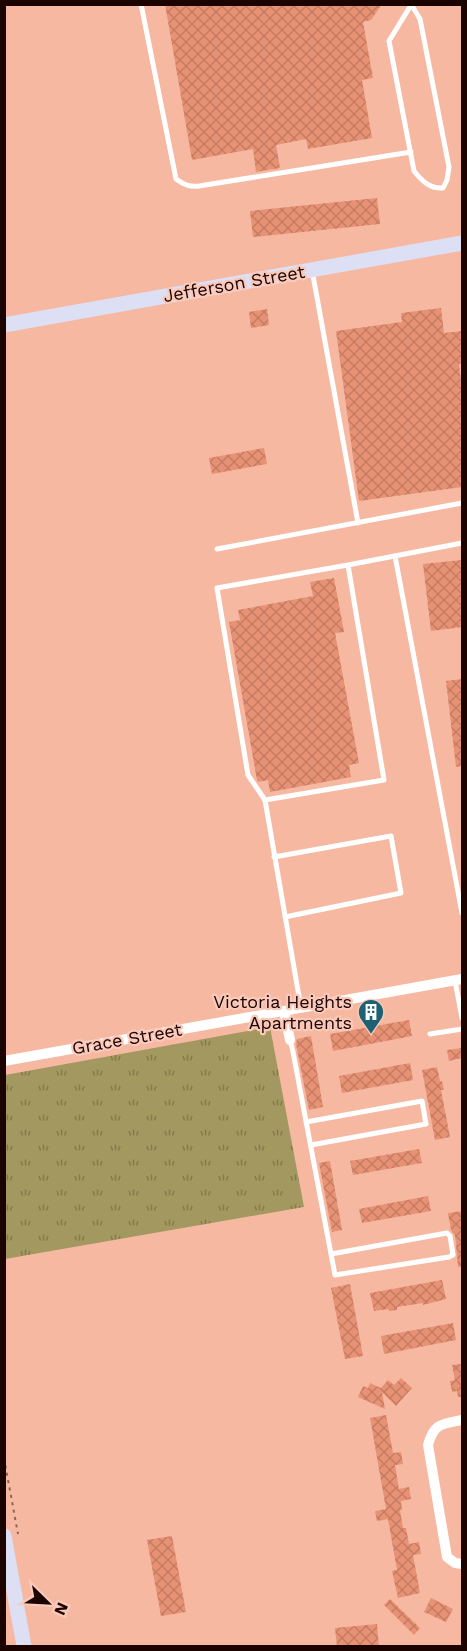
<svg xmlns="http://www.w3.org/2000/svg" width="467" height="1651" font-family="'Work Sans',sans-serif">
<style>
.grass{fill:url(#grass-tufts)}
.building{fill:url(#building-cross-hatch)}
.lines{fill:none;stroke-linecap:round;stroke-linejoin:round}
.path{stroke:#916457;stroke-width:2;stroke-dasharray:3 4.5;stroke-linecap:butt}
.lane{stroke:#fff;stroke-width:5}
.street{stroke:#fff;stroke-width:10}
.secondary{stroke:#dddff4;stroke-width:15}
.labels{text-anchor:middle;stroke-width:4.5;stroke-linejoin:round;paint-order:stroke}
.street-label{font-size:18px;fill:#1b0300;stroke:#fac9b9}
.poi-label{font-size:18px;fill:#1b0300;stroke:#fac9b9;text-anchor:end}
</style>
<defs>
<pattern id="grass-tufts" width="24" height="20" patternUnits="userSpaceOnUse" patternTransform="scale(1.5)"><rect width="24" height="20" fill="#a39960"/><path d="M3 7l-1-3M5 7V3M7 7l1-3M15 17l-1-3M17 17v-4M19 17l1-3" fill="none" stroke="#847b4d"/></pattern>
<pattern id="building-cross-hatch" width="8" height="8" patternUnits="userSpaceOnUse" patternTransform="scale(1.5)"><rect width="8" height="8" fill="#e79274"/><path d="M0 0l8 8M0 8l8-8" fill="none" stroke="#c67c63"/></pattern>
</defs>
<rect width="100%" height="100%" fill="#f7b8a2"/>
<path class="grass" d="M270,1027L304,1207L5,1259V1075Z"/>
<g class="building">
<path d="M165,4H382L371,20L363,22L373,78L362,80L372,138L308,149L306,139L276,145L280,168L256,172L253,149L192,160Z"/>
<path d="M377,198L380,224L253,237L250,211Z"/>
<path d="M441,308L444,333L462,331V363L459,364L462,391V487L359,501L336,331L402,322L401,313Z"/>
<path d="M267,309L269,325L251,328L249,312Z"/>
<path d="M264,448L267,464L212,474L209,458Z"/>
<path d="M462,560V627L431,631L423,564Z"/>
<path d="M334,578L344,632L335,633L359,763L349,765L351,777L270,792L268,780L258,782L257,780L229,622L240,620L238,610L313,596L310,582Z"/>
<path d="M462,679V766L456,767L446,681Z"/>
<path d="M409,1020L412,1036L333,1051L330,1034Z"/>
<path d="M311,1036L323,1107L309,1110L296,1044L297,1039Z"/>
<path d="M462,1048V1058L449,1061L447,1050Z"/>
<path d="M410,1063L413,1080L342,1093L339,1076Z"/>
<path d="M437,1067L440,1081H442L444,1090H441L450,1137L435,1140L422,1070Z"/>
<path d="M419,1149L422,1163L353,1175L350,1161Z"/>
<path d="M330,1161L342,1230L332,1232L319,1163Z"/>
<path d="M428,1196L431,1211L362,1223L359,1209Z"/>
<path d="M462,1211V1266L458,1267L455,1235L451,1230L448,1213Z"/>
<path d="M442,1280L446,1299L423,1305V1303L397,1307V1310L389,1311L388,1309L374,1311L370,1293Z"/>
<path d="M350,1284L363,1356L345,1359L331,1288Z"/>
<path d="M453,1323L456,1340L384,1354L381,1336Z"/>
<path d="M462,1364V1397H458L457,1391L452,1392L450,1381L455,1380L452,1365Z"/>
<path d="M401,1378L412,1388L396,1406L382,1392L385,1409L358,1397L363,1386L368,1388L370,1383L381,1388L388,1380L394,1385Z"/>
<path d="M386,1415L393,1453L401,1452L403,1464L395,1465L399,1489L409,1487L411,1499L401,1501L402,1510H400L403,1528H406L409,1544L419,1542L421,1554L413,1555L420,1593L398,1598L392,1571L397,1570L388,1519L377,1521L375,1511L386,1509L370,1418Z"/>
<path d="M172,1536L186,1612L161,1616L147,1540Z"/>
<path d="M431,1598L453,1609L446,1622L424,1612Z"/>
<path d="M390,1599L420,1628L414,1635L384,1605Z"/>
<path d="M377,1624L379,1647H337L335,1628Z"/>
</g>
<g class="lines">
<path class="path" d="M4,1458L18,1534"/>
<g class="lane">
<path d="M141,4L176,179C184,185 190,187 199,186L411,152"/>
<path d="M411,4L420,19L449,167L447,180L443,188C430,189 422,181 414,171L389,41L411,5"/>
<path d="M312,270L358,523"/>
<path d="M217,549L462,503"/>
<path d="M395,556L462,913"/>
<path d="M348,565L384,780L265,800L248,775L217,588L348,565L462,543"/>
<path d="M265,800L301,1008"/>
<path d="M274,857L391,836L401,893L285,917"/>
<path d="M455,981L462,1018"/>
<path d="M430,1034L462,1029"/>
<path d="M290,1040L293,1052L331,1254L335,1275L449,1257L453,1255L450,1236L447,1233L331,1254"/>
<path d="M306,1122L422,1101L426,1124L311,1145"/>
</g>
<g class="street">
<path d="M284,1011L290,1040"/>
<path d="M4,1061L462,979"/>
<path d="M462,1420C442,1424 434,1423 428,1445L447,1557L455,1563L462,1564"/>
</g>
<g class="secondary">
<path d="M4,325L462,243"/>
<path d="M4,1536L24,1646"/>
</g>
</g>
<defs>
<g id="building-pin" transform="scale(1.35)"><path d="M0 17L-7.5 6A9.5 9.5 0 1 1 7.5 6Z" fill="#1d6174" stroke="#fac9b9"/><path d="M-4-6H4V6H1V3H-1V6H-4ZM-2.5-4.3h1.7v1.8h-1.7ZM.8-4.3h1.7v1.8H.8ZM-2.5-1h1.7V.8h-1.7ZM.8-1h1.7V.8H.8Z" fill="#fff"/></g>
</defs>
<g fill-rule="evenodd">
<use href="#building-pin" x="371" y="1012"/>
</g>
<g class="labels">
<g class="street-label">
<text transform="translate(234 284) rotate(-10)" y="6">Jefferson Street</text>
<text transform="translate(127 1039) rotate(-10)" y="6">Grace Street</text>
</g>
<g class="poi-label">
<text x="352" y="1008">Victoria Heights<tspan x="352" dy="21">Apartments</tspan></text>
</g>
</g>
<rect width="467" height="1651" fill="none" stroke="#1b0300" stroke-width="12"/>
<g transform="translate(48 1603) rotate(114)" stroke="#fac9b9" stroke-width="4.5" paint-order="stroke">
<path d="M0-4.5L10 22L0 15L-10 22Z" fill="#1b0300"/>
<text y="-9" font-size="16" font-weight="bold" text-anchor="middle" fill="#1b0300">N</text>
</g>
</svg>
